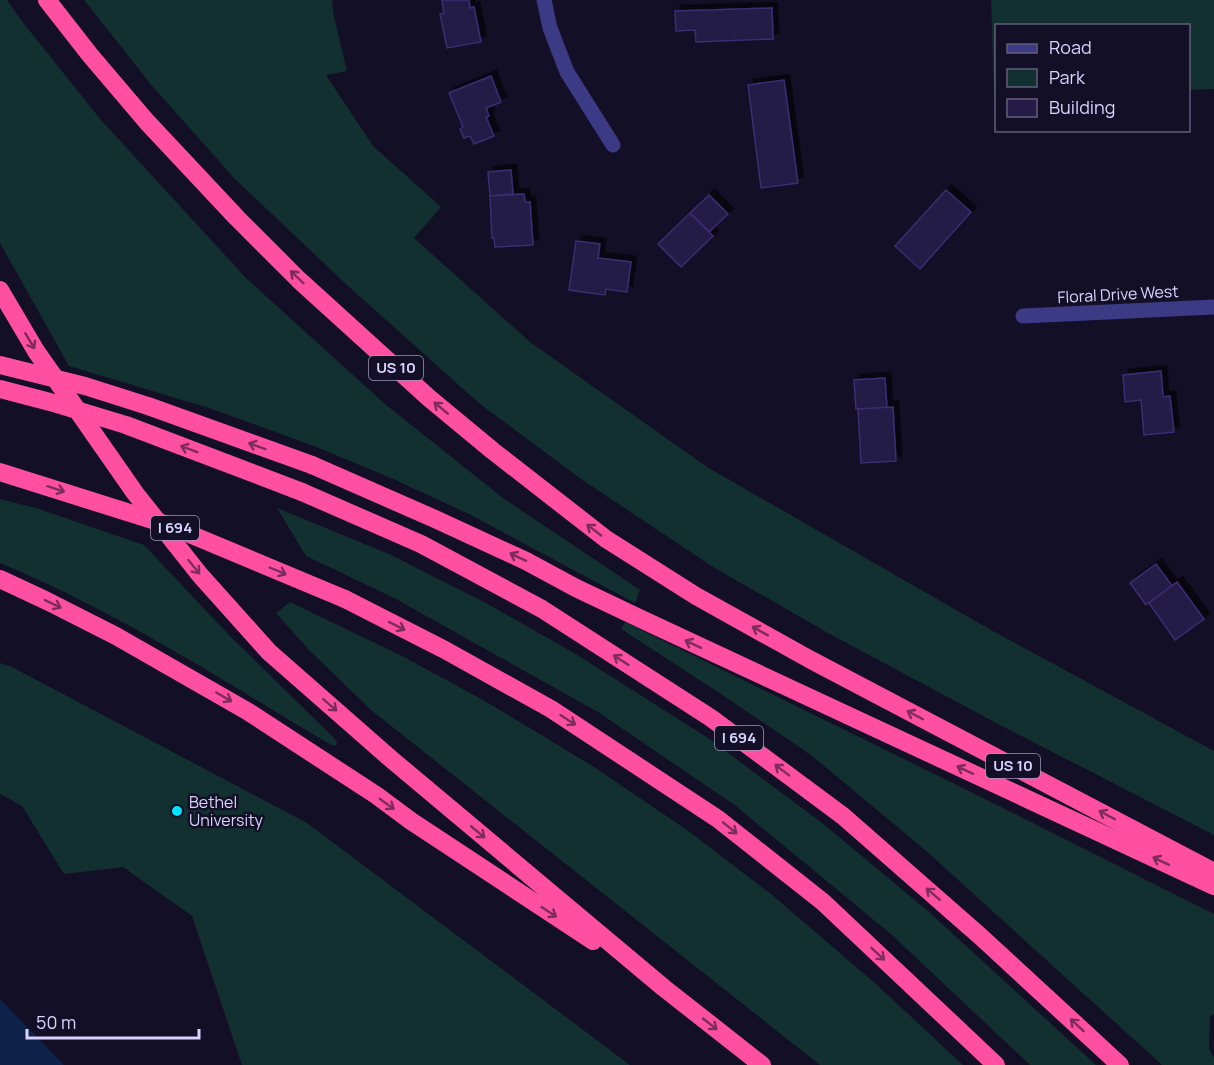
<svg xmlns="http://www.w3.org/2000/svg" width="1214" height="1065" font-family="Manrope,sans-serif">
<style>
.green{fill:#12302f}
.water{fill:#0c2248}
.building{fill:#241b47;stroke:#3b2d73;stroke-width:1.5;filter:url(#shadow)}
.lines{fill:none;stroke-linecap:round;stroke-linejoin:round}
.street{stroke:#3d3a85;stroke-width:15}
.highway{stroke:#ff4fa3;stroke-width:18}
.highway-bridge{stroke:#ff4fa3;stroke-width:18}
.oneway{stroke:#7d2c5e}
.poi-dot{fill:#00e5ff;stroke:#130f26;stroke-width:2}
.labels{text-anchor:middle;stroke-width:5;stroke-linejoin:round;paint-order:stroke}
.shield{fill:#130f26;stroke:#9e99be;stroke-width:1.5}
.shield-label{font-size:15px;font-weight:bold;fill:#d9d4ff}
.street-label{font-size:16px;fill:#d9d4ff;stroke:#130f26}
.poi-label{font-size:16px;fill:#d9d4ff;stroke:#130f26;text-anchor:start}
</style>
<defs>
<filter id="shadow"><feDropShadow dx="5.5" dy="-5.5" stdDeviation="0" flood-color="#0009"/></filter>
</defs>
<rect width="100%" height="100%" fill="#130f26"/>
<g class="green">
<path d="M0,0H7L21,20L101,120L246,278L385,404L503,498L640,590L635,603L469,514L393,479L314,446L209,408L69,366L0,243Z"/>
<path d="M84,0H332L333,12L347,71L326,75L373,146L441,207L414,238L530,342L707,467L991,630L1214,751V835L1002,726L828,633L713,567L581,479L480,404L348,286L235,179L153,87Z"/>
<path d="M991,0H1214V89L1189,90L1188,26H996V96H994Z"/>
<path d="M0,499L36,508L144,545L227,633L335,739L337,743L336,745H331C224,681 116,611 0,563Z"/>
<path d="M277,508L389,554L486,603L574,653L708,738L821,822L928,911L1096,1065H1030L893,936L736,806L598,712L394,598L306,556Z"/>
<path d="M290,602L404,657L483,700L591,765L687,830L771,894L877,985L963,1065H820L371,710L309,650L276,613Z"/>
<path d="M625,622L965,789L1214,914V1014L1210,1016L1209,1049L1214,1058V1065H1162L924,849L811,755L721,694L621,629Z"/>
<path d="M0,663L12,667L307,823L630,1065H242L192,916L123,867L64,874L22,806L0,794Z"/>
</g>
<path class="water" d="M0,999L64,1065H0Z"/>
<g class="building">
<path d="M442,0H469L470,8L474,7L481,42L447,48L440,14L444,13Z"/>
<path d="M772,8L773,39L696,42L695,30L676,31L675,11Z"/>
<path d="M491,76L501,102L486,108L489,116L486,117L494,136L474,144L470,136L464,138L460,129L463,127L449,93Z"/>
<path d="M784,80L798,183L761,188L748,85Z"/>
<path d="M511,170L513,194L490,196L488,172Z"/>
<path d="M946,190L971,212L920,269L895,246Z"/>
<path d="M524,194L525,202H530L533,245L495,247L494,238H492L490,196Z"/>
<path d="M709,195L728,214L709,232L690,213Z"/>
<path d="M690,213L713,236L681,267L658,244Z"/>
<path d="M576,241L600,244L598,258L631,262L627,292L606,289L605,295L569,290Z"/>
<path d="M1161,371L1163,397L1170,396L1174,432L1144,435L1141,400L1125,402L1123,375Z"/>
<path d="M885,378L887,408L856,409L854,380Z"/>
<path d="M893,407L896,461L861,463L858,409Z"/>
<path d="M1156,564L1172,586L1146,605L1130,583Z"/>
<path d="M1177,582L1204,619L1175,640L1149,603Z"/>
</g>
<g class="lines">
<g class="street">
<path d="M544,0L550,28L567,72L613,145"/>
<path d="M1023,316L1214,307"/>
</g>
<g class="highway">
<path d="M47,0L90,55L147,122L237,218L299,280L429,398L493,451L606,539L696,596L811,660L1214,872"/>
<path d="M0,290L36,351L135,493L200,575L269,652L391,759L664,988L762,1065"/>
<path d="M312,465L435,519L526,561L576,588L639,618L1214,886"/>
<path d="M302,492L421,544L542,609L711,718L843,816L980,936L1120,1065"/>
<path d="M0,579L47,601L116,636L247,711L376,795L411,821L593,941"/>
<path d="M345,599L445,650L551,709L718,819L823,902L996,1065"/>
</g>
<g class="highway-bridge">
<path d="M0,365L85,386L148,406L312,465"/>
<path d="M0,389L50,402L126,425L302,492"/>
<path d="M0,472L168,525L345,599"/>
</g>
</g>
<defs><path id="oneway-shaft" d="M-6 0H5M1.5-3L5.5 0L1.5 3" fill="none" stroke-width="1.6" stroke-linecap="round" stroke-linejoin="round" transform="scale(1.5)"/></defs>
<g class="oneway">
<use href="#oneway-shaft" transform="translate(297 277) rotate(-136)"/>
<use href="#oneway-shaft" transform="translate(30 341) rotate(59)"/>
<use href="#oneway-shaft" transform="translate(441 408) rotate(-140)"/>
<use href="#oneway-shaft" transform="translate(257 446) rotate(-160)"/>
<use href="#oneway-shaft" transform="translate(189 449) rotate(-159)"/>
<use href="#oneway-shaft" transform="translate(56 489) rotate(18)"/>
<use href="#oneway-shaft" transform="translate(594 530) rotate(-142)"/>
<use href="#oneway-shaft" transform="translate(518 557) rotate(-155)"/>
<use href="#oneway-shaft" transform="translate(194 567) rotate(51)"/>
<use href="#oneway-shaft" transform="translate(278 571) rotate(23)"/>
<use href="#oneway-shaft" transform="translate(53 604) rotate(26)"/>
<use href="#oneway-shaft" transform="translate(397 626) rotate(27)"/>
<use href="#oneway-shaft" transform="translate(760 631) rotate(-151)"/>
<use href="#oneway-shaft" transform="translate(693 644) rotate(-155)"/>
<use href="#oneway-shaft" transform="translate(621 660) rotate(-147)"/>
<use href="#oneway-shaft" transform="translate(224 697) rotate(30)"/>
<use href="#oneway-shaft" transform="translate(330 705) rotate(41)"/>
<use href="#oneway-shaft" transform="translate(915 715) rotate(-152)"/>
<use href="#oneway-shaft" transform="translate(568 720) rotate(33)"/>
<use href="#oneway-shaft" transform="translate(782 770) rotate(-143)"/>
<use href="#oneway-shaft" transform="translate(965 770) rotate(-155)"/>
<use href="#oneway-shaft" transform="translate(387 804) rotate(36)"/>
<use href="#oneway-shaft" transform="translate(1107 815) rotate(-152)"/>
<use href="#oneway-shaft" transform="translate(730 828) rotate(39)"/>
<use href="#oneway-shaft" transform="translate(478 832) rotate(40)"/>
<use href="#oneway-shaft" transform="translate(1161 861) rotate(-155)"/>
<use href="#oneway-shaft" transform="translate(933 894) rotate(-139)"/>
<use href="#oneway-shaft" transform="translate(549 912) rotate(33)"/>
<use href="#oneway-shaft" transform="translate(878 954) rotate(43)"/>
<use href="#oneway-shaft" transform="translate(710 1024) rotate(38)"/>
<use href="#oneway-shaft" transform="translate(1077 1025) rotate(-137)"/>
</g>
<circle class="poi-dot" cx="177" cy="811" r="6"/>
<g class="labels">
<g class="shield">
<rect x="369" y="356" width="54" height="24" rx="4.5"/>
<rect x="151" y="516" width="48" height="24" rx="4.5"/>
<rect x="715" y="726" width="48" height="24" rx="4.5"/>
<rect x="986" y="754" width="54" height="24" rx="4.5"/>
</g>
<g class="shield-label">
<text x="396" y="373">US 10</text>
<text x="175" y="533">I 694</text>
<text x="739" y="743">I 694</text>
<text x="1013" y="771">US 10</text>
</g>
<g class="street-label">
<text transform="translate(1118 294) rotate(-3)" y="6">Floral Drive West</text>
</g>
<g class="poi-label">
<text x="189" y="808">Bethel<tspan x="189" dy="18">University</tspan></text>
</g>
</g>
<rect x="995" y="24" width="195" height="108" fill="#130f26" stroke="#625e7d" stroke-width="1.5"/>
<rect x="1007" y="44" width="30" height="9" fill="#3d3a85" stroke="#625e7d" stroke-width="1.5"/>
<text x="1049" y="54" font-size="18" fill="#d9d4ff">Road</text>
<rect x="1007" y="69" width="30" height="18" fill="#12302f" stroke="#625e7d" stroke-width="1.5"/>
<text x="1049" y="84" font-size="18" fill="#d9d4ff">Park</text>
<rect x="1007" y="99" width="30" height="18" fill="#241b47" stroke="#625e7d" stroke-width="1.5"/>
<text x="1049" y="114" font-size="18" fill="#d9d4ff">Building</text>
<path d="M27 1029v9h172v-9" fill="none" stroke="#d9d4ff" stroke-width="3"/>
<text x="36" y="1029" font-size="18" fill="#d9d4ff" stroke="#130f26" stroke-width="4.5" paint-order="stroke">50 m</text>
</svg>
